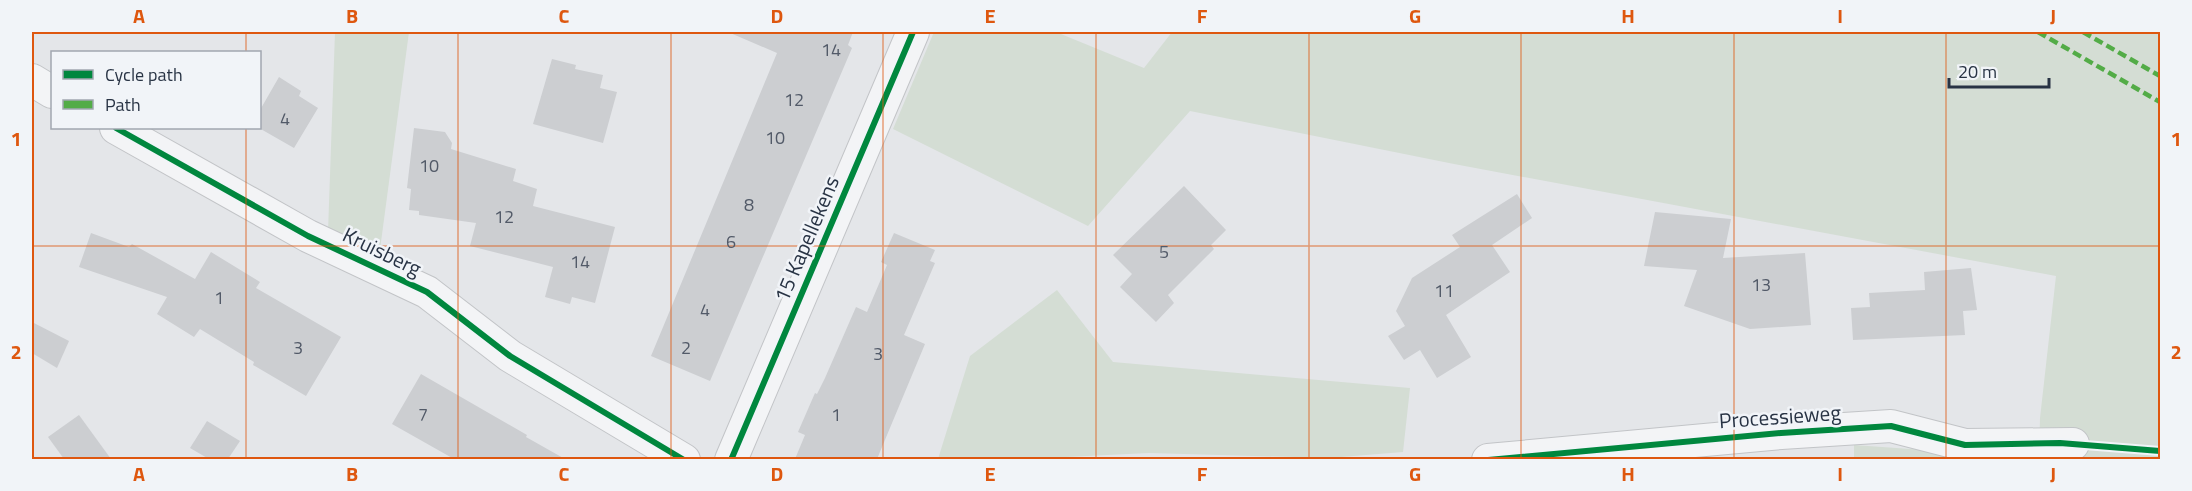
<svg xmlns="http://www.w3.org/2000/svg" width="2192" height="491" font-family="'Titillium Web',sans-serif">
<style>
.green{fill:#d4ddd4}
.building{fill:#ccced1}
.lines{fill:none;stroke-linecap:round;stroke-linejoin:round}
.street-casing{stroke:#c2c4c7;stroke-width:34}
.street{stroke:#f3f4f6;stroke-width:32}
.quiet{stroke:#53ac47;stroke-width:4.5;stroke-dasharray:9 4.5;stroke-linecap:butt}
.cycleway-casing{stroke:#f1f4f8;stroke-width:10}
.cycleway{stroke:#00873e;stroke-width:6}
.grid{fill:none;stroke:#de570f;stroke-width:1.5;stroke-opacity:0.55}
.labels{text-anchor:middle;stroke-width:5;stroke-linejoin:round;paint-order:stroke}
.number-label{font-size:18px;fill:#525a68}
.street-label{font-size:21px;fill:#283344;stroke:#f1f4f8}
.neatline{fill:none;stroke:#de570f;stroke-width:2}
.grid-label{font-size:20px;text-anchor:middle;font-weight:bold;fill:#de570f}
</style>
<rect width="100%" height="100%" fill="#e4e6e9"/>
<g class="green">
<path d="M335,32H409L379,257L328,232Z"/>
<path d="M934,32H1056L1144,68L1172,32H2160V459H1854V445L2039,458L2040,418L2056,276L1454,164L1190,111L1088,226L893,129Z"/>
<path d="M1057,290L1113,362L1410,388L1403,452L1329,458L1149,453L1066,457L1059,460L938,459L970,356Z"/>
</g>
<g class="building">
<path d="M728,32H853L848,45L852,48L710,381L651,356L777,53Z"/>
<path d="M552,59L576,65L575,69L603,75L600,88L617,92L603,143L533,124Z"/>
<path d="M279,77L301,91L299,96L318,108L294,148L259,128L260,110Z"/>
<path d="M414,128L445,132L452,143L451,149L516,169L513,181L537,189L533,206L615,227L595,303L572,297L570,304L545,297L553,267L470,246L476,223L419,215V211L409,210L411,189L407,188Z"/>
<path d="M1184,186L1226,230L1211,245L1214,249L1168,295L1174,303L1156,322L1120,287L1132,274L1113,255Z"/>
<path d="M1517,194L1532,218L1492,245L1510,272L1446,315L1471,357L1437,378L1420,350L1404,360L1388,336L1405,326L1396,311L1412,278L1460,247L1452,235Z"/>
<path d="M1655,212L1731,219L1723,258L1805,253L1811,325L1750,329L1684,306L1697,270L1644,266Z"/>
<path d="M91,233L129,247L132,244L195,279L211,252L260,282L256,288L341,337L306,396L253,365L254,362L200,329L194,337L157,314L167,297L79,267Z"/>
<path d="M894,233L935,250L930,261L935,263L904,335L925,344L877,459H795L805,435L798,432L815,393L817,394L825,378L856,307L867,312L887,265L881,262Z"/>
<path d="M1971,268L1977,310L1963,311L1965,335L1853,340L1851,308L1870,307L1869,293L1925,290L1924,272Z"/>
<path d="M32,322L69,341L57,368L32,353Z"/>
<path d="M421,374L527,435L526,437L565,459H454L392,424Z"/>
<path d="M79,415L111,459H64L48,437Z"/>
<path d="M207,421L240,441L228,459H209L190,448Z"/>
</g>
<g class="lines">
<g class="street-casing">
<g id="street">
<path d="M32,80L52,92"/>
<path d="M116,128L308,236L427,292L510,356L684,460"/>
<path d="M731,460L913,32"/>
<path d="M1488,460L1781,433L1891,426L1965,445L2073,444"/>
</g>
</g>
<use href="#street" class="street"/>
<g class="quiet">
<path d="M2038,32L2160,102"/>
<path d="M2083,32L2160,76"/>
</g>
<g class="cycleway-casing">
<g id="cycleway">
<path d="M116,128L308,236L427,292L510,356L684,460"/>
<path d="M731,460L913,32"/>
<path d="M1488,460L1781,433L1891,426L1965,445L2060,443L2160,451"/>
</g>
</g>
<use href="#cycleway" class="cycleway"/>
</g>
<path class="grid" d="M246,32V52M458,32V460M671,32V460M883,32V460M1096,32V460M1309,32V460M1521,32V460M1734,32V460M1946,32V460M246,128V460M32,246H2160"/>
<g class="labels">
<g class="number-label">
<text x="831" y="56">14</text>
<text x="794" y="106">12</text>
<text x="285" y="125">4</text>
<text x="775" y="144">10</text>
<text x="429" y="172">10</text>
<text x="749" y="211">8</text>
<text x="504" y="223">12</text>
<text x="731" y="248">6</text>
<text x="1164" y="258">5</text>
<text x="580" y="268">14</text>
<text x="1761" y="291">13</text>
<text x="1444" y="297">11</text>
<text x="219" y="304">1</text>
<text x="705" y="316">4</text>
<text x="298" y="354">3</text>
<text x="686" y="354">2</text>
<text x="878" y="360">3</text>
<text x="423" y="421">7</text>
<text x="836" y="421">1</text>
</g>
<g class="street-label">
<text transform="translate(807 239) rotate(-67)" y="7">15 Kapellekens</text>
<text transform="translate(382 252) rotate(26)" y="7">Kruisberg</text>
<text transform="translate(1780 417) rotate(-4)" y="7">Processieweg</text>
</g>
</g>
<rect width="2192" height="491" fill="none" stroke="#f1f4f8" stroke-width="66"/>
<rect x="51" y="51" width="210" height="78" fill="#f1f4f8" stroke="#a1a7b0" stroke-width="1.5"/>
<rect x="63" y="70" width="30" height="9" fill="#00873e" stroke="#a1a7b0" stroke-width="1.5"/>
<text x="105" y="81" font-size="18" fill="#283344">Cycle path</text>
<rect x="63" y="100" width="30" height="9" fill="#53ac47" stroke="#a1a7b0" stroke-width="1.5"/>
<text x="105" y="111" font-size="18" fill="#283344">Path</text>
<path d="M1949 78v9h100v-9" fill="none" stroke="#283344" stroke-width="3"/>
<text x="1958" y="78" font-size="18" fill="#283344" stroke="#f1f4f8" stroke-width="4.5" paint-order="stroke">20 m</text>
<rect x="33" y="33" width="2126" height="425" class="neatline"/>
<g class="grid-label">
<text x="139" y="23">A</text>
<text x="352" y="23">B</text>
<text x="564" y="23">C</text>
<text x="777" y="23">D</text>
<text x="990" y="23">E</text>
<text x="1202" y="23">F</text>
<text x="1415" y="23">G</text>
<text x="1628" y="23">H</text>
<text x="1840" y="23">I</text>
<text x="2053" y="23">J</text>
<text x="16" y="146">1</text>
<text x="2176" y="146">1</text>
<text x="16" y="359">2</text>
<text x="2176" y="359">2</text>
<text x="139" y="481">A</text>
<text x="352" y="481">B</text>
<text x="564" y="481">C</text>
<text x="777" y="481">D</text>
<text x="990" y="481">E</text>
<text x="1202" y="481">F</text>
<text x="1415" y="481">G</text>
<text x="1628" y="481">H</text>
<text x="1840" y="481">I</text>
<text x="2053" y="481">J</text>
</g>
</svg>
